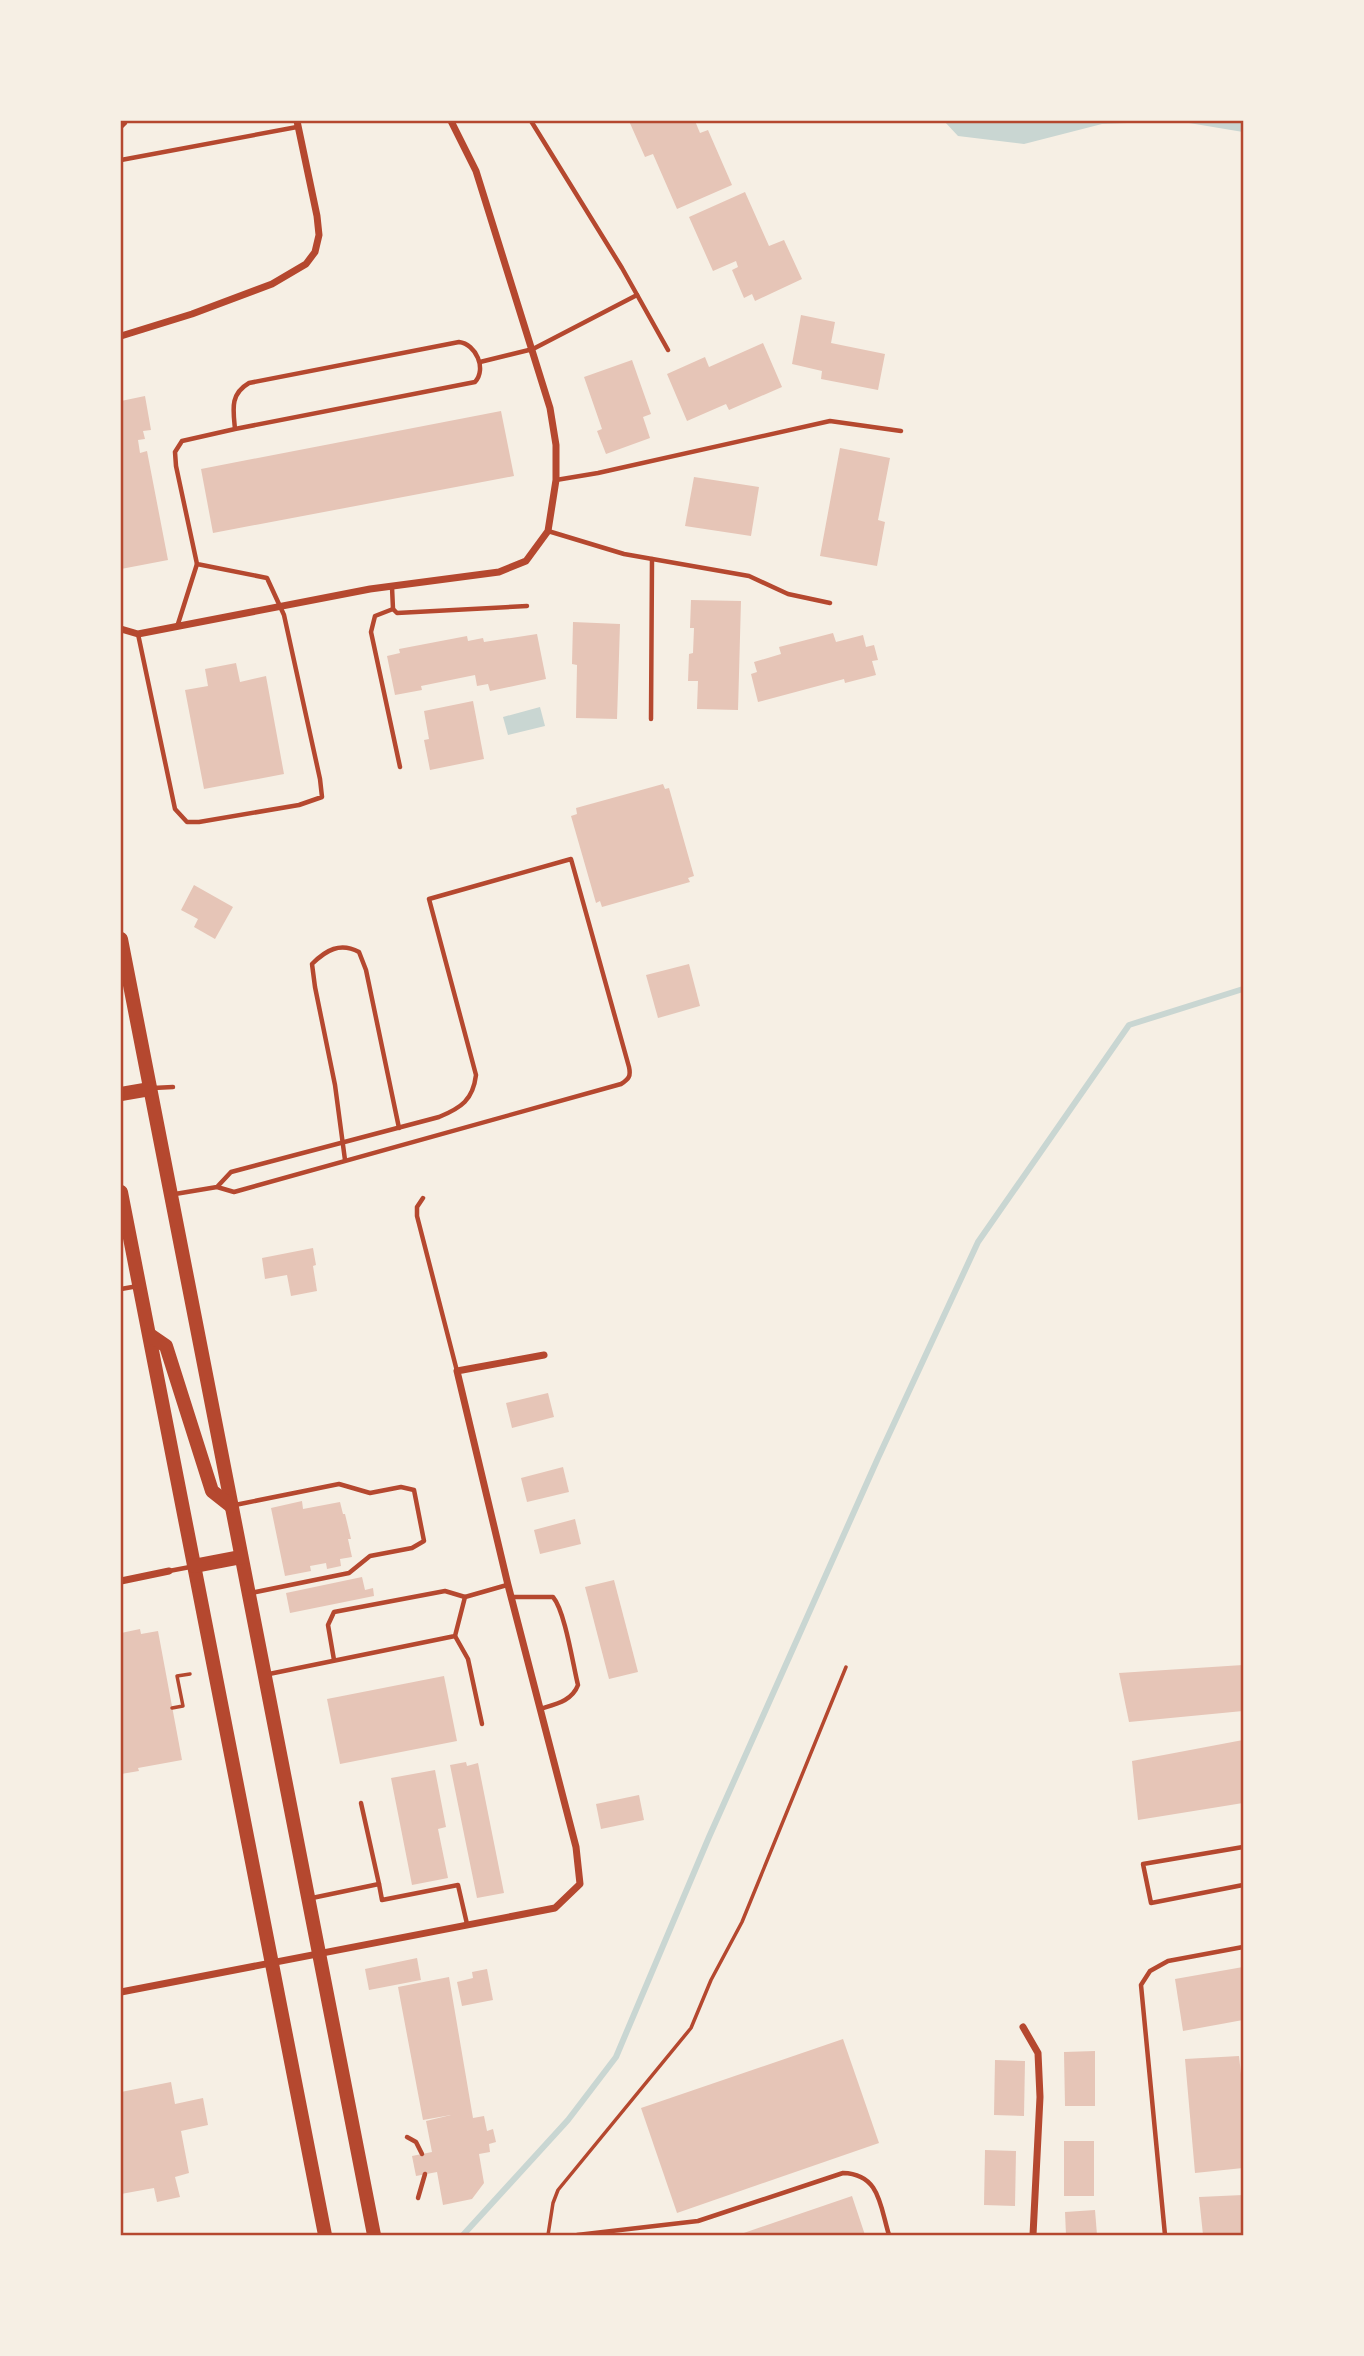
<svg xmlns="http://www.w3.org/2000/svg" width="1364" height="2356" font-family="'Space Grotesk',sans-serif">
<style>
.water{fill:#c9d6d2}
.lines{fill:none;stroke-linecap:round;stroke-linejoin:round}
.stream{stroke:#c9d6d2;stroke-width:6}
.building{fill:#e6c5b7}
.path{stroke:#b5482f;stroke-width:3.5}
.service{stroke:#b5482f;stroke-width:4.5}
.minor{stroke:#b5482f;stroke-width:7}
.primary{stroke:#b5482f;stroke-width:14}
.neatline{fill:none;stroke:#b5482f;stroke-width:2.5}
</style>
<rect width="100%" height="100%" fill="#f6efe4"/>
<g class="water">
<path d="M944,121H1243V132L1177,121L1102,124L1024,144L958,136Z"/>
<path d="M540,707L545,726L508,735L503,717Z"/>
</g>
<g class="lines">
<path class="stream" d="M463,2235L568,2120L616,2057L709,1837L878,1458L978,1242L1129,1025L1243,989"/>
</g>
<g class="building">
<path d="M629,121H695L700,133L708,130L732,185L677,209L653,154L645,157Z"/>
<path d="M745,192L769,246L784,240L802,279L755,301L752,294L744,298L732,270L738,267L736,261L713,271L689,217Z"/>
<path d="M801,315L835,322L831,343L885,354L878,390L821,379L822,371L792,364Z"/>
<path d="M763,343L782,387L729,410L726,404L687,421L667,374L705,357L709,367Z"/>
<path d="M632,360L651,414L643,417L650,438L606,454L597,431L602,429L584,377Z"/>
<path d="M145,396L151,430L143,431L145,439L138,440L140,453L147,451L168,560L121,569V401Z"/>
<path d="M501,411L514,476L213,533L201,469Z"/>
<path d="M840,448L890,458L878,520L885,522L877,566L820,556Z"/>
<path d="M694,477L759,487L751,536L685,526Z"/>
<path d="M691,600L741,601L738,710L697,709L698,681H688L689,654L693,653L694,628H690Z"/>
<path d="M573,622L620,624L617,719L576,718L577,665L572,664Z"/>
<path d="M833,633L836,642L863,635L866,647L874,645L878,660L872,661L876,675L845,683L844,679L758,702L751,674L757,672L754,662L781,654L779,647Z"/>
<path d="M537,634L546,679L490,691L488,684L477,686L475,675L421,686L422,690L395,695L387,656L400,653L399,649L467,636L468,641L483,638L484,642Z"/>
<path d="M236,663L240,682L266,676L284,774L204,789L185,690L208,686L205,669Z"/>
<path d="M473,701L484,759L430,770L424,740L429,739L424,711Z"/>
<path d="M663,784L665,789L669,788L694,876L688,878L690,882L602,907L600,901L596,903L571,816L577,814L576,808Z"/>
<path d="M194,885L233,907L215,939L194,927L198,919L181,910Z"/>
<path d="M689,964L700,1006L658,1018L646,975Z"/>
<path d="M313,1248L316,1265L313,1266L317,1291L291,1296L287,1275L265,1279L262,1258Z"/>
<path d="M548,1393L554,1417L512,1428L506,1403Z"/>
<path d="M563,1467L569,1492L527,1502L521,1478Z"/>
<path d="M302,1501L303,1509L340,1502L343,1514H345L351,1539H348L352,1557L340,1559L341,1566L327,1569L326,1563L310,1566L311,1571L285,1576L271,1508Z"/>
<path d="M575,1519L581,1544L540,1554L534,1530Z"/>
<path d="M362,1577L365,1590L373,1588L374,1596L290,1613L286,1593Z"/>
<path d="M614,1580L638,1672L609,1679L585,1587Z"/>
<path d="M140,1629L141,1634L158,1631L182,1760L138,1768L139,1771L121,1774V1633Z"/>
<path d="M1243,1665V1711L1129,1722L1119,1673Z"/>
<path d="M444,1676L457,1741L340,1764L327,1699Z"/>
<path d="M1243,1740V1803L1138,1820L1132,1761Z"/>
<path d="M466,1762L467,1766L478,1763L504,1893L477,1898L450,1765Z"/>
<path d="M435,1770L446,1827L438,1829L448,1878L412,1885L391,1778Z"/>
<path d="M639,1795L644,1820L601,1829L596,1804Z"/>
<path d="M417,1958L421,1980L369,1990L365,1969Z"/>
<path d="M1243,1967V2020L1183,2031L1175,1979Z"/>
<path d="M487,1969L493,2000L462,2006L457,1982L473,1978L472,1972Z"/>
<path d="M449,1977L473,2118L484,2116L487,2131L493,2129L496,2142L489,2144L490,2152L479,2154L484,2183L472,2199L443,2205L437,2172L416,2176L412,2156L432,2152L426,2121L451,2115L423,2120L398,1987Z"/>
<path d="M843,2039L879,2143L677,2213L641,2108Z"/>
<path d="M1095,2051V2106H1065L1064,2052Z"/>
<path d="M1239,2056L1243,2092V2168L1195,2173L1185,2059Z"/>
<path d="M995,2060L1025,2061L1024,2116L994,2115Z"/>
<path d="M171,2082L175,2104L203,2098L208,2125L181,2131L189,2173L175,2177L180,2197L157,2202L154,2188L121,2194V2092Z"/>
<rect x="1064" y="2141" width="30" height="55"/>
<path d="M985,2150L1016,2151L1015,2206L984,2205Z"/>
<path d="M1243,2195V2235H1203L1199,2197Z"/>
<path d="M852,2196L865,2235H738Z"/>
<path d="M1095,2210L1097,2235H1066L1065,2212Z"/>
</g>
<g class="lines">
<g class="path">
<path d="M172,1708L183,1706L177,1676L190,1674"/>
<path d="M548,2235L553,2203L558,2190L691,2028L711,1980L742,1922L846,1667"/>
</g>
<g class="service">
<path d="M531,121L622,268L668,350"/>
<path d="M121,127L125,123"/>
<path d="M121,160L297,127"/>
<path d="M480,362L533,349L637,295"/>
<path d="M556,480L598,473L830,421L901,431"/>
<path d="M548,531L624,554L749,576L788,594L830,603"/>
<path d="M392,587L393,609L397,613L527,606"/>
<path d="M393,609L375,616L371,632L400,767"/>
<path d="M177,627L197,564"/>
<path d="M138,634L175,809L187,822H199L299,805L322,797L320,779L284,615L267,578L197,564L176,466L175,452L182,441L235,429L475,382C487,369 476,344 459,342L249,383C230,394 233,409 235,429"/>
<path d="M651,719L652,559"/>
<path d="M153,1088L173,1087"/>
<path d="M345,1160L335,1085L315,987L312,964C326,950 340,942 359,952L366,970L399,1128"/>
<path d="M175,1194L217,1187L234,1192L621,1084C629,1079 631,1076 629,1067L571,859L429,899L476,1075C473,1100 461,1108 439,1117L231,1172L217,1187"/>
<path d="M423,1198L417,1207V1216L457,1371"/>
<path d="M121,1289L138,1286"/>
<path d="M235,1505L339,1484L370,1493L401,1487L414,1490L424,1541L412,1548L370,1556L349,1573L251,1593"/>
<path d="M169,1571L190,1567"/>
<path d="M512,1597H553C565,1611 573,1665 578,1685C572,1701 556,1704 540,1709"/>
<path d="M455,1636L468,1659L482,1724"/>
<path d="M334,1660L328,1625L334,1612L445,1591L465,1597"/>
<path d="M269,1674L455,1636L465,1597L507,1585"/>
<path d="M1243,1847L1143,1864L1151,1903L1243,1885"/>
<path d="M379,1884L382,1900L458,1885L467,1924"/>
<path d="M312,1898L379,1884L361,1803"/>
<path d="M407,2137L416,2142L422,2154"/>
<path d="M418,2198L425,2174"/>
<path d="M577,2235L698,2221L843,2173C880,2174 880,2206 889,2235"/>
<path d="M1165,2235L1141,1985L1150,1971L1168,1961L1243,1947"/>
</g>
<g class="minor">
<path d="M121,336L192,314L272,284L306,264L315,252L319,235L317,216L297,121"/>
<path d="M121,629L138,634L370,589L499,572L526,561L548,531L556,480V445L550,408L476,171L451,121"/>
<path d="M121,1581L169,1571"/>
<path d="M121,1992L555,1908L580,1884L576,1847L508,1585L457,1371L544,1355"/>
<path d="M1023,2027L1038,2053L1040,2097L1033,2235"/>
</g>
<g class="primary">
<path d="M121,939L374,2235"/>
<path d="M121,1094L150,1089"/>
<path d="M121,1192L325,2235"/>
<path d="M150,1335L166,1346L212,1491L231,1506"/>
<path d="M194,1566L241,1557"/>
</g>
</g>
<rect width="1364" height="2356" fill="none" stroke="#f6efe4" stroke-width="245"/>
<rect x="122" y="122" width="1120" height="2112" class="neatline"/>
</svg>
